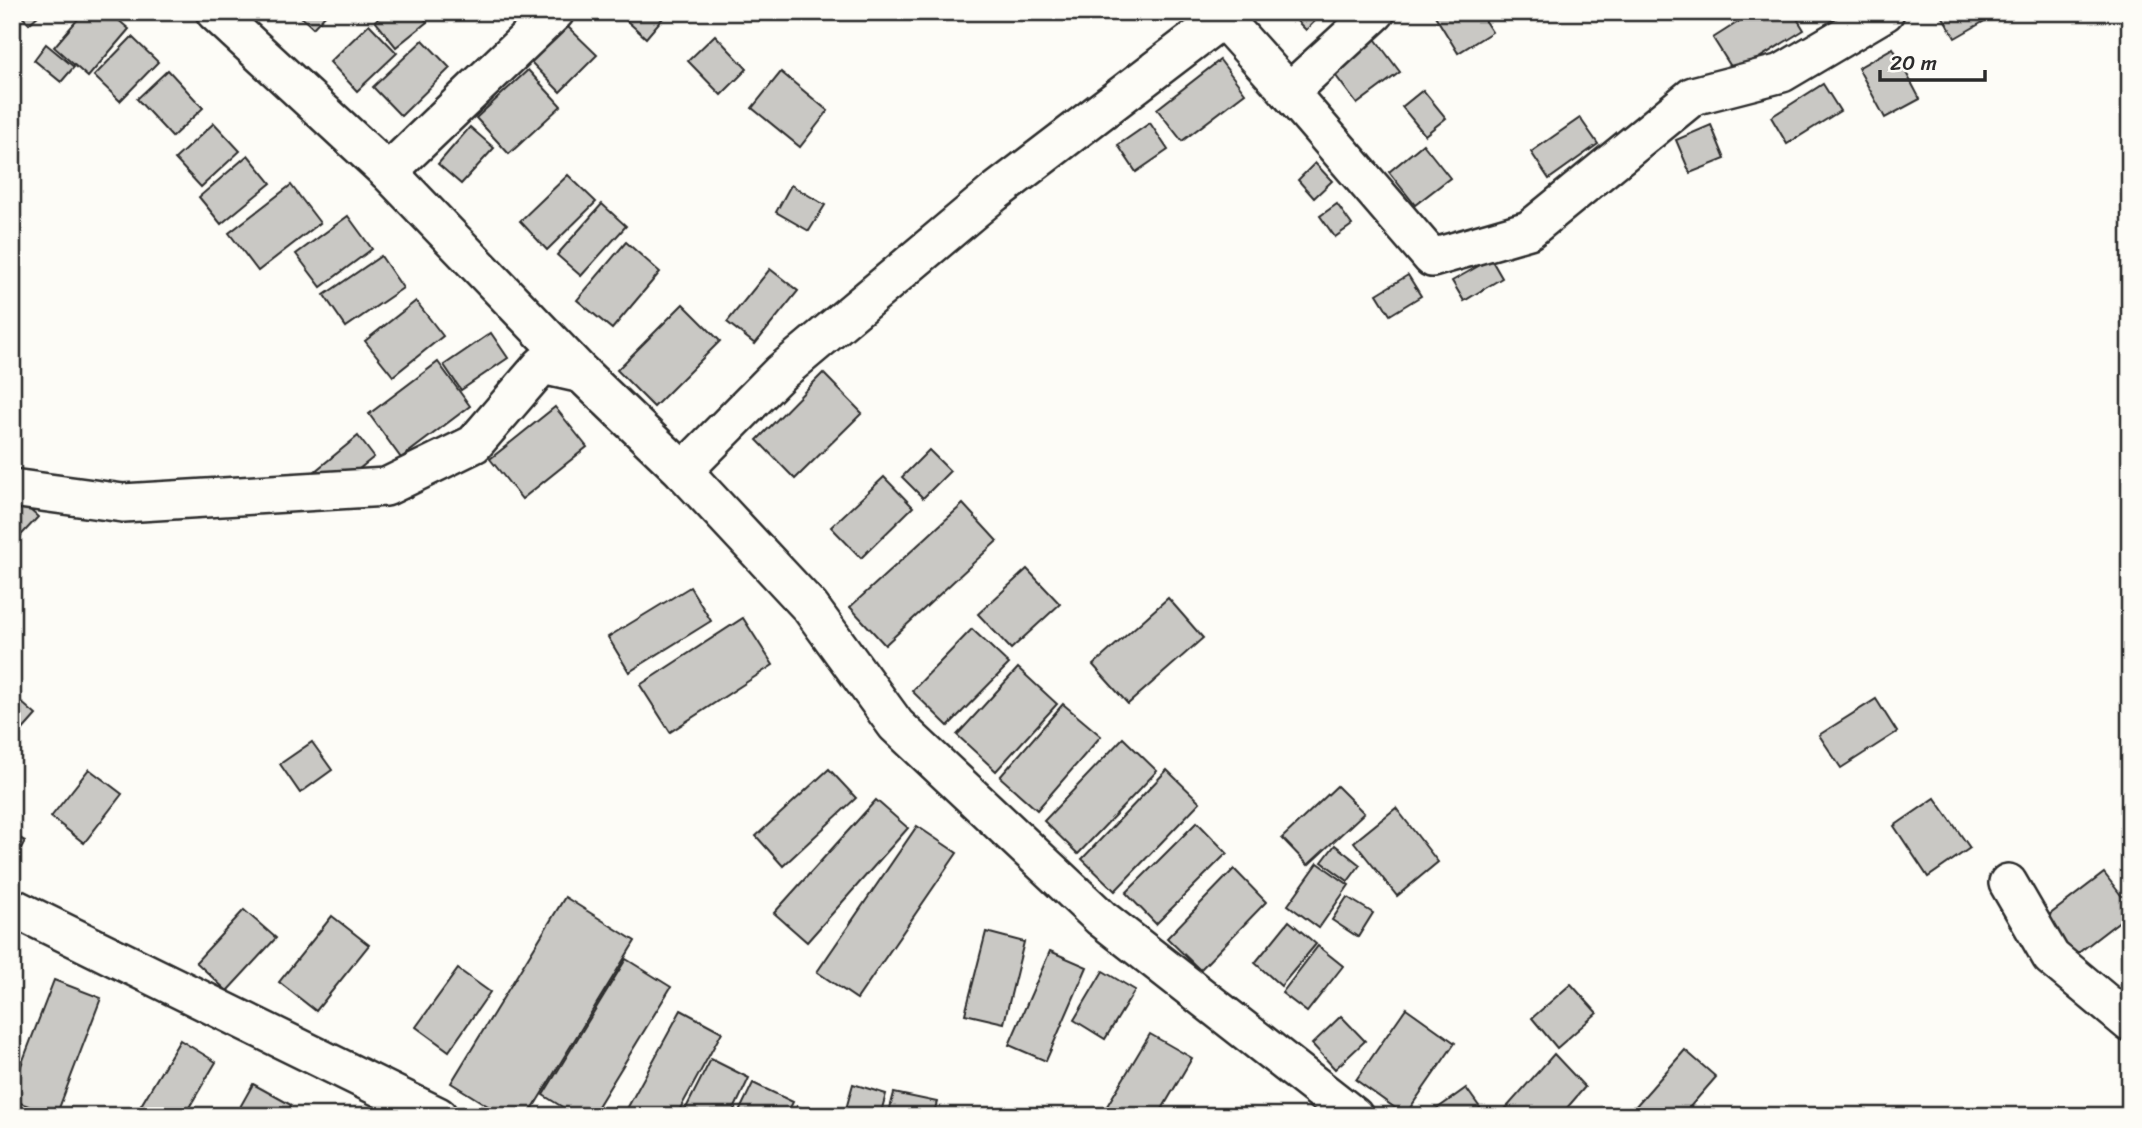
<svg xmlns="http://www.w3.org/2000/svg" width="2142" height="1128" font-family="Sriracha,sans-serif">
<style>
.building{fill:#c9c8c4;stroke:#2b2b2b;stroke-width:2}
.lines{fill:none;stroke-linecap:round;stroke-linejoin:round}
.minor-casing{stroke:#2b2b2b;stroke-width:42}
.minor{stroke:#fdfcf7;stroke-width:37}
</style>
<rect width="100%" height="100%" fill="#fdfcf7"/>
<filter id="ink" filterUnits="userSpaceOnUse"><feTurbulence type="fractalNoise" baseFrequency=".0143" numOctaves="2"/><feDisplacementMap in="SourceGraphic" scale="14" xChannelSelector="R" yChannelSelector="G"/><feConvolveMatrix kernelMatrix="1 2 1 2 8 2 1 2 1" color-interpolation-filters="sRGB"/></filter>
<g filter="url(#ink)">
<g class="building">
<path d="M18,12H42L29,24Z"/>
<path d="M84,12H109L129,29L88,77L54,47Z"/>
<path d="M296,12H328L313,28Z"/>
<path d="M386,12H419L427,22L396,47L375,21Z"/>
<path d="M617,12H668L646,38Z"/>
<path d="M1288,12H1324L1306,30Z"/>
<path d="M1437,12H1479L1492,32L1458,53L1434,14Z"/>
<path d="M1754,12H1793L1804,30L1735,73L1713,38Z"/>
<path d="M1940,12H1993L1995,15L1955,38Z"/>
<path d="M369,24L397,53L357,91L330,62Z"/>
<path d="M566,25L597,55L560,92L530,61Z"/>
<path d="M715,35L747,69L721,95L688,61Z"/>
<path d="M1373,36L1400,72L1357,104L1330,68Z"/>
<path d="M132,37L158,62L120,101L94,76Z"/>
<path d="M423,40L450,68L401,116L373,87Z"/>
<path d="M46,44L74,67L61,82L34,60Z"/>
<path d="M1893,48L1920,99L1885,118L1858,68Z"/>
<path d="M1220,60L1245,93L1182,141L1157,109Z"/>
<path d="M168,70L203,108L172,137L137,99Z"/>
<path d="M528,70L561,106L509,154L476,118Z"/>
<path d="M781,72L828,111L800,147L752,108Z"/>
<path d="M1823,84L1840,111L1787,144L1771,117Z"/>
<path d="M1423,90L1446,118L1425,135L1402,107Z"/>
<path d="M1580,118L1598,144L1549,179L1531,152Z"/>
<path d="M214,123L240,151L201,187L175,159Z"/>
<path d="M1150,123L1168,150L1136,172L1118,145Z"/>
<path d="M1711,125L1725,159L1690,173L1676,140Z"/>
<path d="M470,127L494,148L461,184L438,164Z"/>
<path d="M1423,144L1450,178L1415,205L1389,172Z"/>
<path d="M248,155L271,183L221,224L199,197Z"/>
<path d="M1315,163L1332,181L1314,198L1298,180Z"/>
<path d="M568,175L596,202L547,250L520,221Z"/>
<path d="M291,185L320,223L258,271L229,233Z"/>
<path d="M791,185L825,205L809,231L776,212Z"/>
<path d="M602,204L626,226L581,276L557,255Z"/>
<path d="M1337,204L1352,225L1335,237L1320,216Z"/>
<path d="M348,216L372,249L321,287L296,254Z"/>
<path d="M626,242L660,272L612,329L577,300Z"/>
<path d="M381,256L403,288L346,327L324,295Z"/>
<path d="M1491,259L1502,278L1464,301L1452,281Z"/>
<path d="M770,269L798,291L755,344L727,322Z"/>
<path d="M1408,275L1421,296L1390,315L1377,294Z"/>
<path d="M416,301L443,336L393,376L365,341Z"/>
<path d="M683,304L720,341L654,407L617,370Z"/>
<path d="M491,333L508,358L461,390L444,365Z"/>
<path d="M438,362L470,406L401,458L369,414Z"/>
<path d="M823,373L862,413L795,479L757,440Z"/>
<path d="M555,407L587,447L522,499L490,459Z"/>
<path d="M358,436L374,457L330,492L314,472Z"/>
<path d="M929,450L950,471L923,498L902,477Z"/>
<path d="M884,477L913,507L861,558L831,527Z"/>
<path d="M12,494L38,517L12,545Z"/>
<path d="M963,504L997,541L885,645L850,607Z"/>
<path d="M1027,569L1060,604L1011,649L978,614Z"/>
<path d="M690,587L711,621L629,672L608,637Z"/>
<path d="M1168,598L1203,638L1128,704L1093,665Z"/>
<path d="M743,618L773,665L670,732L640,685Z"/>
<path d="M972,629L1009,664L948,726L912,691Z"/>
<path d="M1018,668L1057,704L996,771L957,735Z"/>
<path d="M12,694L36,715L12,742Z"/>
<path d="M1876,699L1897,732L1841,768L1819,735Z"/>
<path d="M1063,704L1101,736L1037,810L1000,777Z"/>
<path d="M1123,738L1157,771L1078,854L1044,821Z"/>
<path d="M312,742L332,770L300,793L280,764Z"/>
<path d="M89,769L122,794L84,843L51,817Z"/>
<path d="M829,769L856,798L783,866L756,836Z"/>
<path d="M1167,770L1200,802L1115,891L1082,859Z"/>
<path d="M1337,786L1364,813L1308,865L1282,838Z"/>
<path d="M1935,798L1970,848L1928,877L1894,826Z"/>
<path d="M876,800L908,828L807,942L774,913Z"/>
<path d="M1396,808L1438,862L1397,896L1354,842Z"/>
<path d="M1197,822L1227,853L1156,924L1126,893Z"/>
<path d="M917,826L957,853L857,999L817,972Z"/>
<path d="M12,834L25,841L12,864Z"/>
<path d="M1335,845L1360,865L1348,881L1322,862Z"/>
<path d="M1318,863L1349,885L1319,928L1288,905Z"/>
<path d="M1234,869L1266,902L1200,970L1167,938Z"/>
<path d="M2104,873L2130,907V913L2069,960L2040,922Z"/>
<path d="M565,897L635,941L528,1116H504L451,1083Z"/>
<path d="M1347,897L1373,913L1358,937L1332,920Z"/>
<path d="M244,910L276,938L227,991L196,962Z"/>
<path d="M332,916L369,945L316,1011L279,982Z"/>
<path d="M1289,921L1316,944L1281,986L1255,963Z"/>
<path d="M986,932L1024,942L1004,1023L965,1014Z"/>
<path d="M12,933L19,936L12,951Z"/>
<path d="M1318,946L1343,966L1307,1012L1282,993Z"/>
<path d="M1050,951L1087,967L1046,1061L1009,1045Z"/>
<path d="M626,959L671,987L592,1116H577L543,1095Z"/>
<path d="M458,969L490,992L449,1051L416,1027Z"/>
<path d="M1103,971L1135,990L1105,1039L1074,1020Z"/>
<path d="M54,980L101,998L56,1116L12,1100V1089Z"/>
<path d="M1571,984L1597,1013L1557,1048L1532,1018Z"/>
<path d="M1406,1008L1455,1043L1405,1115L1356,1080Z"/>
<path d="M681,1010L722,1032L676,1116H623Z"/>
<path d="M1341,1016L1365,1041L1335,1069L1312,1044Z"/>
<path d="M1150,1034L1192,1058L1158,1116H1101Z"/>
<path d="M180,1040L216,1062L184,1116H154L140,1107Z"/>
<path d="M1685,1050L1716,1077L1682,1116H1627Z"/>
<path d="M1554,1054L1585,1087L1560,1116H1499Z"/>
<path d="M711,1059L749,1078L731,1116H682Z"/>
<path d="M753,1083L793,1102L786,1116H737Z"/>
<path d="M253,1084L291,1105L285,1116H235Z"/>
<path d="M853,1084L886,1094L880,1116H844Z"/>
<path d="M1466,1088L1486,1116H1427Z"/>
<path d="M894,1093L937,1102L933,1116H888Z"/>
<path d="M797,1106L820,1116H793Z"/>
<path d="M953,1111L975,1116H952Z"/>
</g>
<g class="lines">
<g class="minor-casing">
<g id="minor">
<path d="M215,12L388,172L582,374L683,471L810,607L896,725L1101,918L1354,1116"/>
<path d="M1217,12L1289,92L1376,12"/>
<path d="M1289,92L1432,258L1529,230L1693,96L1782,73L1885,12"/>
<path d="M388,172L555,12"/>
<path d="M683,471L780,373L994,193L1223,18"/>
<path d="M12,488L123,503L386,487L474,444L542,365L582,374"/>
<path d="M2008,883L2051,957L2130,1023"/>
<path d="M12,907L438,1116"/>
</g>
</g>
<use href="#minor" class="minor"/>
</g>
</g>
<rect width="2142" height="1128" fill="none" stroke="#fdfcf7" stroke-width="42"/>
<rect x="21" y="21" width="2100" height="1086" fill="none" stroke="#2b2b2b" stroke-width="2.5" filter="url(#ink)"/>
<path d="M1880 70v10h105v-10" fill="none" stroke="#2b2b2b" stroke-width="3.5"/>
<text x="1890" y="70" font-size="21" fill="#2b2b2b" stroke="#fdfcf7" stroke-width="5" paint-order="stroke">20 m</text>
</svg>
